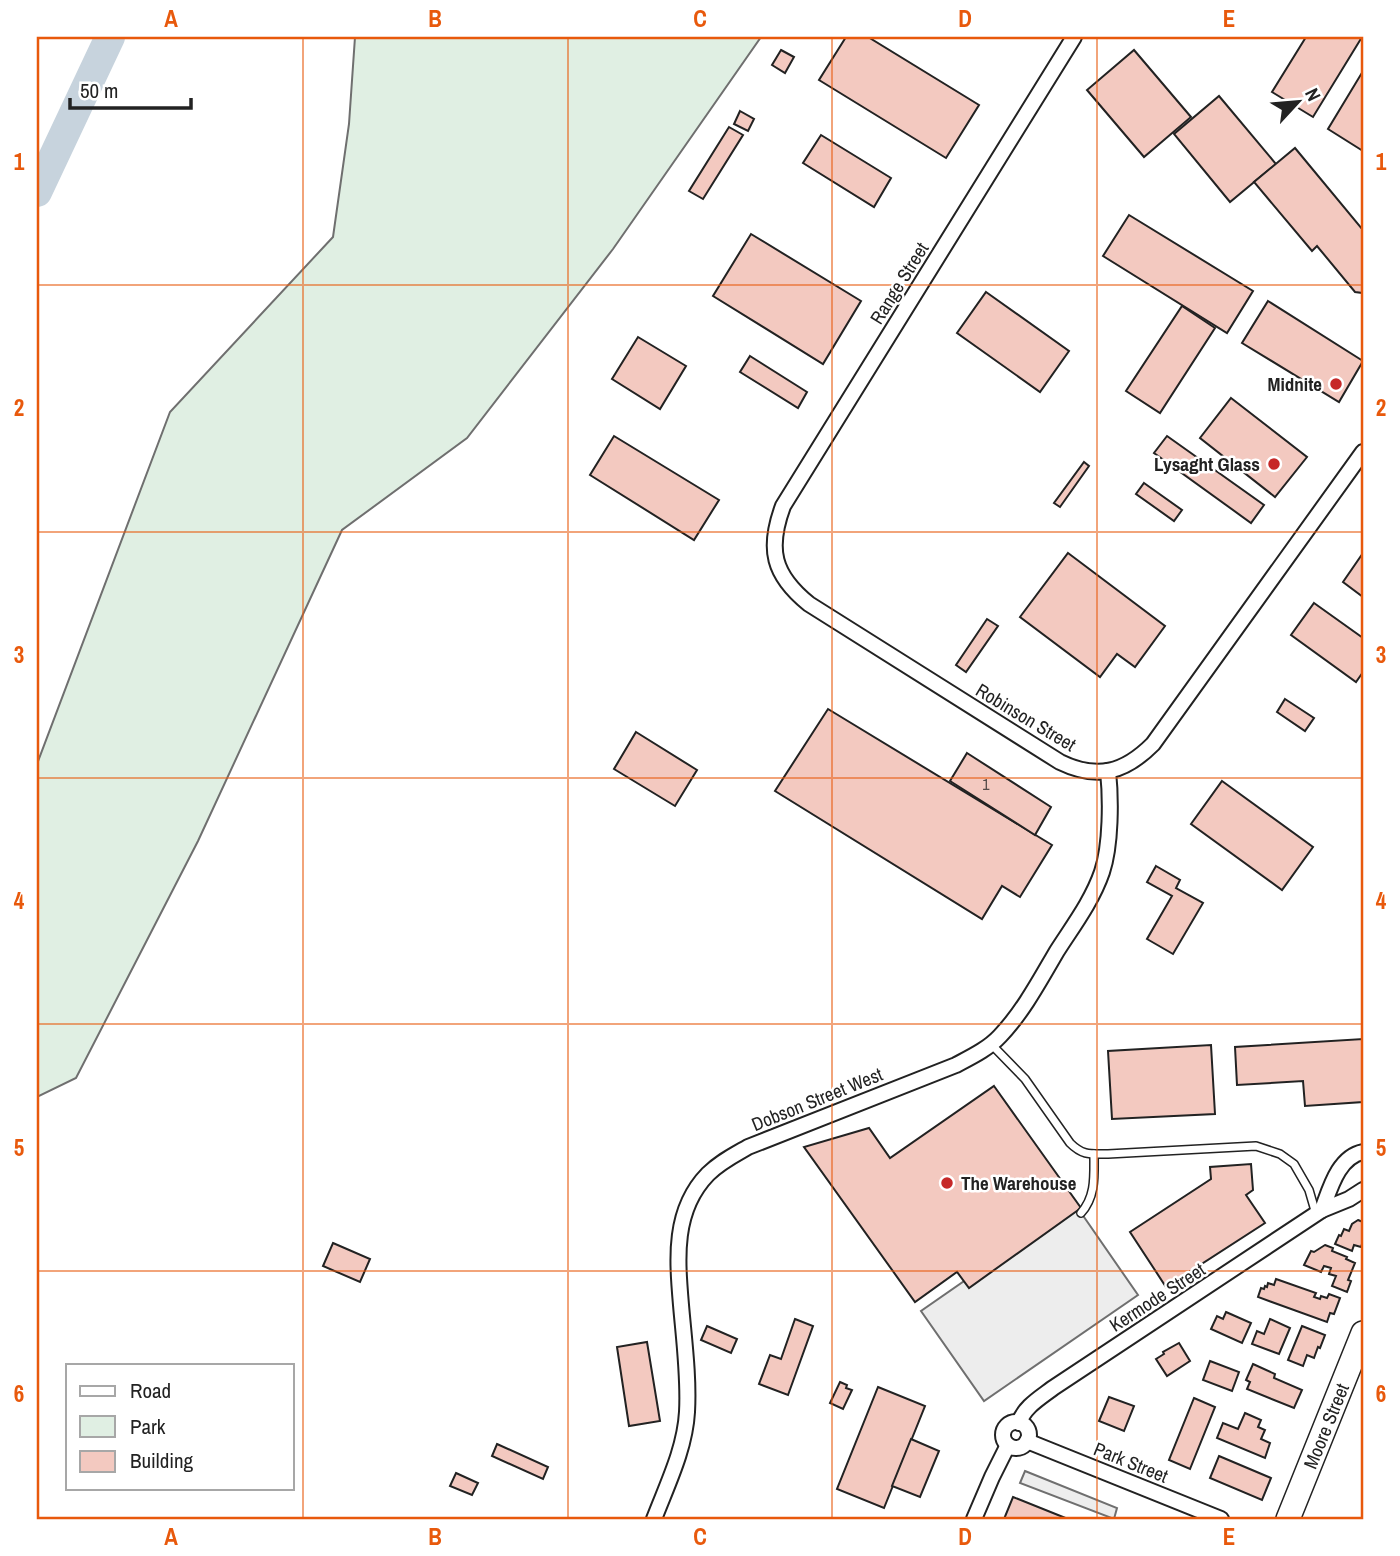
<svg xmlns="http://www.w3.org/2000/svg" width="1400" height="1556" font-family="'Archivo Narrow',sans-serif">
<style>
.green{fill:#e0efe3;stroke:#6f6f6f;stroke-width:2}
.parking{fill:#ededed;stroke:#6f6f6f;stroke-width:2}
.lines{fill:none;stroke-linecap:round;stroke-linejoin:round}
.river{stroke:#c7d3dd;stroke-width:30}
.building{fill:#f3c9c0;stroke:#222;stroke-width:2}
.lane-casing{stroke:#222;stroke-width:10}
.street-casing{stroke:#222;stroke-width:18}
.primary-casing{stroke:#222;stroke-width:26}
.lane{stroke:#fff;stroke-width:7}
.street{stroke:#fff;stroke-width:14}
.primary{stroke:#fff;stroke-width:23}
.grid{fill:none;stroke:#e8590c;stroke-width:2;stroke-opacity:0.55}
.poi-dot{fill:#c62828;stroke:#fff;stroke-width:2.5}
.labels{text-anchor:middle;stroke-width:5;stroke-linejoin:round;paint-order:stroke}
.number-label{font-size:16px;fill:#564c4a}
.street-label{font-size:19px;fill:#222;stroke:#fff}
.poi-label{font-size:19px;font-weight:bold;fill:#222;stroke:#fff;text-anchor:end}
.neatline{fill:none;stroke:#e8590c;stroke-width:2.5}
.grid-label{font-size:23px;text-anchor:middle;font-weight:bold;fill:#e8590c}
</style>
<rect width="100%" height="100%" fill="#fff"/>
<path class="green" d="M355,37H761L613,249L467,438L342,530L198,841L76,1078L37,1097V764L170,412L333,237L349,124Z"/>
<g class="parking">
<path d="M1075,1204L1138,1295L984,1401L921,1311Z"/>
<path d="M1025,1471L1117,1508L1114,1519L1020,1483Z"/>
</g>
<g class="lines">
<path class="river" d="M37,192L110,37"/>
</g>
<g class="building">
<path d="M846,37H868L979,105L946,158L819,80Z"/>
<path d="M1306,37H1362L1313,117L1272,92Z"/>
<path d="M781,50L794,57L785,73L772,65Z"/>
<path d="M1134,50L1191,117L1144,157L1087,90Z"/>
<path d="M1363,71V151L1328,129Z"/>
<path d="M1219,96L1276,164L1230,202L1174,134Z"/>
<path d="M740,111L754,119L748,131L734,124Z"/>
<path d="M729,127L743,135L703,199L689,191Z"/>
<path d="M821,135L891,178L874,207L803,163Z"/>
<path d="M1295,148L1363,230V293L1355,292L1317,246L1312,251L1254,182Z"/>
<path d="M1129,215L1253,291L1227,333L1103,256Z"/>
<path d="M751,234L861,301L823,364L713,296Z"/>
<path d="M986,292L1069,351L1040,392L957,333Z"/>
<path d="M1268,301L1363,361L1339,402L1242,343Z"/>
<path d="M1182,306L1215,328L1160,413L1126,391Z"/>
<path d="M638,337L686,366L660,409L612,379Z"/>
<path d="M750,356L807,392L798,408L740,372Z"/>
<path d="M1231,398L1307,457L1275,497L1200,438Z"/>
<path d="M614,436L719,500L694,540L590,475Z"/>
<path d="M1167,436L1264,505L1251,523L1154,453Z"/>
<path d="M1084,462L1089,466L1060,507L1054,503Z"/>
<path d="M1144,483L1182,510L1174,521L1136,494Z"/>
<path d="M1068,553L1165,626L1135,667L1117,654L1100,677L1020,617Z"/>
<path d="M1363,553V597L1343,582Z"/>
<path d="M1314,603L1363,638V672L1356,682L1291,635Z"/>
<path d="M987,619L998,626L966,672L956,665Z"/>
<path d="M1285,699L1314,718L1305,731L1277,712Z"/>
<path d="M828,709L1052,845L1020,897L1002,886L982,919L775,791Z"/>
<path d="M636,732L697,770L675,806L614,769Z"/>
<path d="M967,753L1051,807L1035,835L950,781Z"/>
<path d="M1222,781L1313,847L1282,890L1191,824Z"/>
<path d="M1156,866L1180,880L1176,888L1203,903L1173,954L1147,939L1172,896L1147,882Z"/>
<path d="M1363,1039V1102L1305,1106L1303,1081L1237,1085L1235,1047Z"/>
<path d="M1211,1045L1215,1114L1112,1119L1108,1051Z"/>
<path d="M994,1086L1081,1208L969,1288L957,1272L915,1302L804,1147L869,1128L890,1158Z"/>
<path d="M1251,1164L1253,1190L1246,1195L1265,1223L1166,1287L1130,1232L1211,1179L1210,1167Z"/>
<path d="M1358,1220L1363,1222V1241L1361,1247L1354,1245L1352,1251L1335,1244L1339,1235L1341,1236L1344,1229L1349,1231L1352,1224Z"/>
<path d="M333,1243L370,1259L360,1282L323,1266Z"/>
<path d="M1325,1245L1333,1248L1332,1251L1347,1257L1346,1259L1355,1263L1348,1280L1351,1281L1347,1292L1332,1286L1336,1276L1329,1274L1331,1268L1324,1266L1321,1272L1304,1265L1311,1251L1314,1252Z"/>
<path d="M1276,1279L1316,1293L1314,1297L1320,1299L1321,1296L1327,1298L1329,1294L1340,1298L1334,1314L1330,1313L1327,1322L1258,1297L1261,1288L1264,1289L1265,1286L1267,1287L1268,1283L1274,1285Z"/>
<path d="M1226,1312L1251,1323L1242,1343L1211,1329L1217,1316L1223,1319Z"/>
<path d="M795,1319L813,1326L788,1395L759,1384L770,1355L781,1359Z"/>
<path d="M1270,1319L1290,1328L1279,1354L1252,1344L1257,1331L1264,1334Z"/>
<path d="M707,1326L737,1339L731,1353L701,1340Z"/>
<path d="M1302,1326L1325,1335L1320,1348L1318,1347L1314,1358L1307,1355L1303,1366L1288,1360Z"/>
<path d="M647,1342L660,1421L629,1426L617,1347Z"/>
<path d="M1179,1343L1190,1361L1167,1376L1156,1359L1164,1354L1163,1352Z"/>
<path d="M1210,1361L1239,1372L1232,1391L1203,1380Z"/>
<path d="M1253,1364L1275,1374L1274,1378L1302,1390L1294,1408L1247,1389L1250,1382L1246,1380Z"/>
<path d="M840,1382L847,1385L846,1388L852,1390L843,1409L830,1403Z"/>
<path d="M878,1387L925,1406L884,1508L837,1489Z"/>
<path d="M1109,1397L1134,1406L1124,1431L1099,1421Z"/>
<path d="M1194,1398L1215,1407L1190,1469L1169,1460Z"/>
<path d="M1245,1413L1261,1420L1258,1427L1265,1430L1261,1439L1270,1443L1265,1458L1217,1438L1223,1423L1238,1429Z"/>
<path d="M911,1439L939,1451L920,1497L892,1486Z"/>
<path d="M497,1444L548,1467L543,1479L492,1456Z"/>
<path d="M1219,1456L1271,1478L1262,1500L1210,1478Z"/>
<path d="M456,1473L478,1483L472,1495L450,1486Z"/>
<path d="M1013,1497L1068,1519H1004Z"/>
</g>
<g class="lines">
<g class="lane-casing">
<g id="lane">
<path d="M991,1044L1025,1079L1070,1143C1083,1156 1091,1154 1108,1154L1256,1146L1280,1154L1294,1164L1309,1190L1316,1214"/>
<path d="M1081,1213C1096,1196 1094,1176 1094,1154"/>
</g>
</g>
<g class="street-casing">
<g id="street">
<path d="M1074,37L783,506C767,549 773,575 809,604L1060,762C1097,780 1124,773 1153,744L1363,452"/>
<path d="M1322,1210C1330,1189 1338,1157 1363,1152"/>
<circle cx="1016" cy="1435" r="13"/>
<path d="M1019,1423C1024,1407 1040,1398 1053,1388L1322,1210L1349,1199L1363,1190"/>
<path d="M1027,1441L1221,1519"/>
<path d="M654,1519C667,1485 685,1449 687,1412C689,1377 684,1340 681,1305C677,1258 673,1210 708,1174C720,1162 734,1155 748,1147L956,1065C971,1057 988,1049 1000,1036C1023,1012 1040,980 1057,951C1073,926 1092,901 1102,872C1111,845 1111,799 1108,771"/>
<path d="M974,1519L992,1477L1008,1445"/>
</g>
</g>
<g class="primary-casing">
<path id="primary" d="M1288,1519L1363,1333"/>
</g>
<use href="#lane" class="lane"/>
<use href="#street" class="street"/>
<use href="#primary" class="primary"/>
</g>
<path class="grid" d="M303,37V1519M568,37V1519M832,37V1519M1097,37V1519M37,285H1363M37,532H1363M37,778H1363M37,1024H1363M37,1271H1363"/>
<g class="poi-dot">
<circle cx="1336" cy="384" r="7"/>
<circle cx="1274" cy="464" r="7"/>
<circle cx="947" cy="1183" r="7"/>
</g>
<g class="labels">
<g class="number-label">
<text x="986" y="790">1</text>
</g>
<g class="street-label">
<text transform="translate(899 283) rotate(-58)" y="7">Range Street</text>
<text transform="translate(1026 717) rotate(31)" y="7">Robinson Street</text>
<text transform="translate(817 1099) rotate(-22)" y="7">Dobson Street West</text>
<text transform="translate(1157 1297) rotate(-33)" y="7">Kermode Street</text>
<text transform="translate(1326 1426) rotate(-68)" y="7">Moore Street</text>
<text transform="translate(1131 1462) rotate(22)" y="7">Park Street</text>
</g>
<g class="poi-label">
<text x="1322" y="391">Midnite</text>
<text x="1260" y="471">Lysaght Glass</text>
<text x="961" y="1190" text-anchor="start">The Warehouse</text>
</g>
</g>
<rect width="1400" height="1556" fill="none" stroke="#ffffff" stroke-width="77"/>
<rect x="66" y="1364" width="228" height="126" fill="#ffffff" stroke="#a7a7a7" stroke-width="2"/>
<rect x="80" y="1386" width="35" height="10" fill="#ffffff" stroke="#a7a7a7" stroke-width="2"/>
<text x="130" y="1398" font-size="21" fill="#222222">Road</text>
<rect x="80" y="1416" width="35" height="21" fill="#e0efe3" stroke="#a7a7a7" stroke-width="2"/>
<text x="130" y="1434" font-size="21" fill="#222222">Park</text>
<rect x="80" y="1451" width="35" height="21" fill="#f3c9c0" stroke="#a7a7a7" stroke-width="2"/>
<text x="130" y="1468" font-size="21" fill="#222222">Building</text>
<g transform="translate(1298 102) rotate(64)" stroke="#ffffff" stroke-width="5" paint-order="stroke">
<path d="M0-5L12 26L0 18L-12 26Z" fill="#222222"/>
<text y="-10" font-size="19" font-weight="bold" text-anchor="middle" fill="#222222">N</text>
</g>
<path d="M70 98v10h121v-10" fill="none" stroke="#222222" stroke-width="3.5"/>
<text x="80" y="98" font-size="21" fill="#222222" stroke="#ffffff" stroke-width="5" paint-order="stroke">50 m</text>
<rect x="38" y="38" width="1324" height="1480" class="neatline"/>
<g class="grid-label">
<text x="171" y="27">A</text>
<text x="435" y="27">B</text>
<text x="700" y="27">C</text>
<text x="965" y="27">D</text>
<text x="1229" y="27">E</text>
<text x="19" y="170">1</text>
<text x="1381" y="170">1</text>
<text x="19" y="416">2</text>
<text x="1381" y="416">2</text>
<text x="19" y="663">3</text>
<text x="1381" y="663">3</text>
<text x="19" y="909">4</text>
<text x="1381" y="909">4</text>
<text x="19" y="1156">5</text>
<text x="1381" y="1156">5</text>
<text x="19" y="1402">6</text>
<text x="1381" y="1402">6</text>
<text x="171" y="1545">A</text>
<text x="435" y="1545">B</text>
<text x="700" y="1545">C</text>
<text x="965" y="1545">D</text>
<text x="1229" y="1545">E</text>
</g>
</svg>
